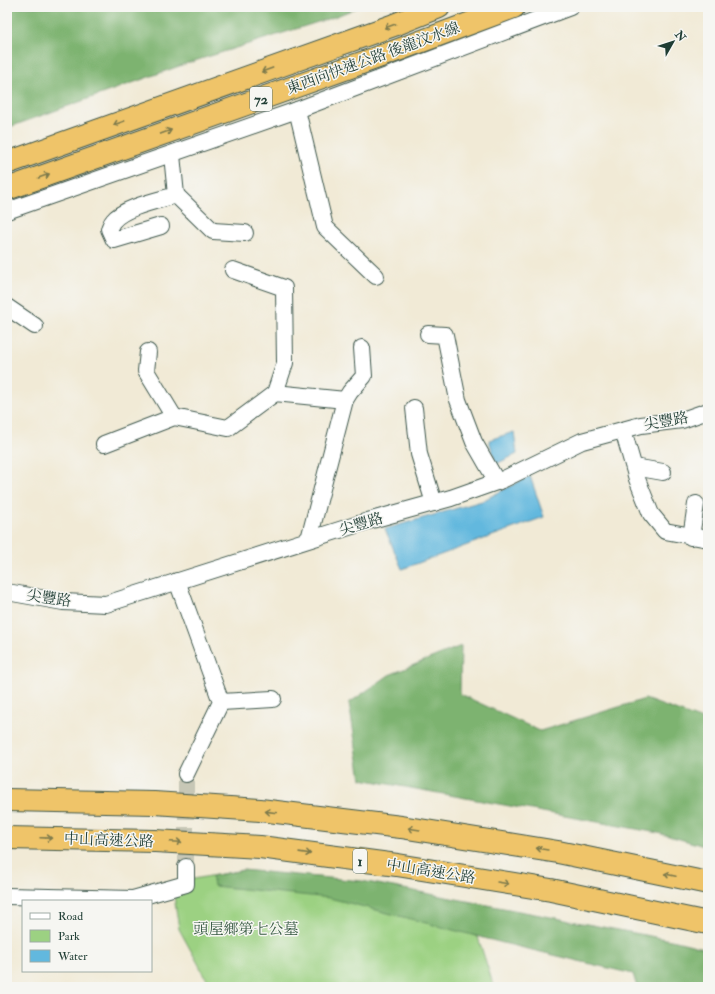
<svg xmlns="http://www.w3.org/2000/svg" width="715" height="994" font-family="'IM FELL Double Pica','Noto Serif TC',serif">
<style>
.green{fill:#9cd182;stroke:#5e875b}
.forest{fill:#7db370;stroke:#4e7852}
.water{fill:#62b8de;stroke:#407a89}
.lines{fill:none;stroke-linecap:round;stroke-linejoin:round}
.minor-tunnel{stroke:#c7c7b6;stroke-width:16;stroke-dasharray:16 8;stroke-linecap:butt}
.minor-casing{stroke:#3e574c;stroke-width:18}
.highway-casing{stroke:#3e574c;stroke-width:24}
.minor{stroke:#fff;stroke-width:16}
.highway{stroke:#efc469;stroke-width:22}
.oneway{stroke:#7d7a4c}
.labels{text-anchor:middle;stroke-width:3;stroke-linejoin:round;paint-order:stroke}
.shield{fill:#f6f6f2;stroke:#60746d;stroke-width:1}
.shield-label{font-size:14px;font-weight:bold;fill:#1f3d34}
.street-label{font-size:15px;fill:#1f3d34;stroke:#f6f6f2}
.park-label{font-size:15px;fill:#385b44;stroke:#f6f6f2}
</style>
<rect width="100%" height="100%" fill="#f6f6f2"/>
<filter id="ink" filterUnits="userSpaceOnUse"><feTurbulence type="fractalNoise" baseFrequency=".025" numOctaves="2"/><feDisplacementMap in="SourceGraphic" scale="8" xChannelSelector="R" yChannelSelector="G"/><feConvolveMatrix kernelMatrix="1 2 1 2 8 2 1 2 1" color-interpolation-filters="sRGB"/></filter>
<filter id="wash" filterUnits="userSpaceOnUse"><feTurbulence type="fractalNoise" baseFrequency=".012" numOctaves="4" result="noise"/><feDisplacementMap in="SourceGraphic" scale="16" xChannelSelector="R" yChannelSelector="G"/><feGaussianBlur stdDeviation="0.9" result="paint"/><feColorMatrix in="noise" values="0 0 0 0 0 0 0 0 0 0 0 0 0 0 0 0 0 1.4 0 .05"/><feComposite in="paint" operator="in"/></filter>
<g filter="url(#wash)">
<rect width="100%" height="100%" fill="#f1ead6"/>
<path class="green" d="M243,870L426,917L478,937L494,987H211L179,929L172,883Z"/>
<g class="forest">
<path d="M7,7H359L334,17L185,64L7,128Z"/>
<path d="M461,646L460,694L540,731L645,699L708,722V847L658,833L361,779L349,703L389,675Z"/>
<path d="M243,870L362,881L676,941L708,949V987H637L633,974L503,943L330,898L214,886L212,876Z"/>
</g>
<g class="water">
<path d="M514,432L517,454L496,464L489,440Z"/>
<path d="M530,476L544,517L402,569L385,529L482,501Z"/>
</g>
</g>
<g filter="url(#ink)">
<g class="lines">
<path class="minor-tunnel" d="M186,867V774"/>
<g class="minor-casing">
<g id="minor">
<path d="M297,110L325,227L376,276"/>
<path d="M176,195L213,231L245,233"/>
<path d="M7,211L297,110L570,7"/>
<path d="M161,226L114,240L109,229C110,227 111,223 113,221C124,207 160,200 176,195L172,155"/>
<path d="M233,270L284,288L285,363L275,393"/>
<path d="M7,307L35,326"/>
<path d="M428,334L445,335L458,400L474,442L497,482"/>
<path d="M148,352L146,371L174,417"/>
<path d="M414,408L419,454L434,503"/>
<path d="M623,430L637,479L651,514L665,531L708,539"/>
<path d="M104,444L174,417L228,428L275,393L345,400"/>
<path d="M634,467L663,472"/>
<path d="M691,537L696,504"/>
<path d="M309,539L345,400L350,392L364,376L362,348"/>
<path d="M177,581L221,702L186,774"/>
<path d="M7,592L63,602L106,604L368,521L451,498L502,480L582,441L641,425L682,420L708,411"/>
<path d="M221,702L273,699"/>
<path d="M7,896L133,899L186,884V867"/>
</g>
</g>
<g class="highway-casing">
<g id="highway">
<path d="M7,163L394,25L439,7"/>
<path d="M7,189L398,50L514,7"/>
<path d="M7,800L154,803L260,810L401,827L558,852L708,883"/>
<path d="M7,838L155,841L260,847L397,865L551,890L708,923"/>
</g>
</g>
<use href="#minor" class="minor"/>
<use href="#highway" class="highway"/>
</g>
<defs><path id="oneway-shaft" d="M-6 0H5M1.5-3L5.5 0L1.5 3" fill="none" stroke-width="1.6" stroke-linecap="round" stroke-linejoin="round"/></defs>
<g class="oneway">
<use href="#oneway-shaft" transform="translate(390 26) rotate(160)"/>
<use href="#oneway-shaft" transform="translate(267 70) rotate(160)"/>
<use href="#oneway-shaft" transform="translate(119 123) rotate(160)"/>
<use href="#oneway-shaft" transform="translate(166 132) rotate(-20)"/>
<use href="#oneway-shaft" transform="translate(44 176) rotate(-20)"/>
<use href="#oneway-shaft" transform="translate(271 812) rotate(-173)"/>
<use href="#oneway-shaft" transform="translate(414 829) rotate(-171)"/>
<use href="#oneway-shaft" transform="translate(46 838) rotate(2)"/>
<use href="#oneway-shaft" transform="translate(176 842) rotate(3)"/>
<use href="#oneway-shaft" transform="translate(542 849) rotate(-171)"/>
<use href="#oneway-shaft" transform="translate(305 853) rotate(8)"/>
<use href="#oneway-shaft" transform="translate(670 875) rotate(-168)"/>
<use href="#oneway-shaft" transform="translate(503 883) rotate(9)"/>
</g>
</g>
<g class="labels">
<g class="shield">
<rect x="250" y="87" width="22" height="24" rx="3"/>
<rect x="353" y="849" width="14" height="24" rx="3"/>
</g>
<g class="shield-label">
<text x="261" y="104">72</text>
<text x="360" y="866">1</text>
</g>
<g class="street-label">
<text transform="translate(373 58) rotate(-20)" y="5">東西向快速公路 後龍汶水線</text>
<text transform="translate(666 421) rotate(-10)" y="5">尖豐路</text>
<text transform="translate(361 524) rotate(-17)" y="5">尖豐路</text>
<text transform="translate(49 598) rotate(8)" y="5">尖豐路</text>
<text transform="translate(109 840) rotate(2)" y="5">中山高速公路</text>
<text transform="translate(431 871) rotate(9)" y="5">中山高速公路</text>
</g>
<g class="park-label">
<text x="246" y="934">頭屋鄉第七公墓</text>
</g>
</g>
<rect width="715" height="994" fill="none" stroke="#f6f6f2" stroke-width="24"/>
<rect x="22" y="900" width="130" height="72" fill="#f6f6f2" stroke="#a0aca6"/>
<rect x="30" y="913" width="20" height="6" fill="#ffffff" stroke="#a0aca6"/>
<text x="58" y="920" font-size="12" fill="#1f3d34">Road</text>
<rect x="30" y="930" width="20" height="12" fill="#9cd182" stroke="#a0aca6"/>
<text x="58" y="940" font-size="12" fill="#1f3d34">Park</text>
<rect x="30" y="950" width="20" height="12" fill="#62b8de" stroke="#a0aca6"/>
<text x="58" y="960" font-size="12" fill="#1f3d34">Water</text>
<g transform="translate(673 42) rotate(51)" stroke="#f6f6f2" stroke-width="3" paint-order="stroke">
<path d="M0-3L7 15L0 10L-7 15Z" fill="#1f3d34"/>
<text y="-6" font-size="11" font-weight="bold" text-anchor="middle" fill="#1f3d34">N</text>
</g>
</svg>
